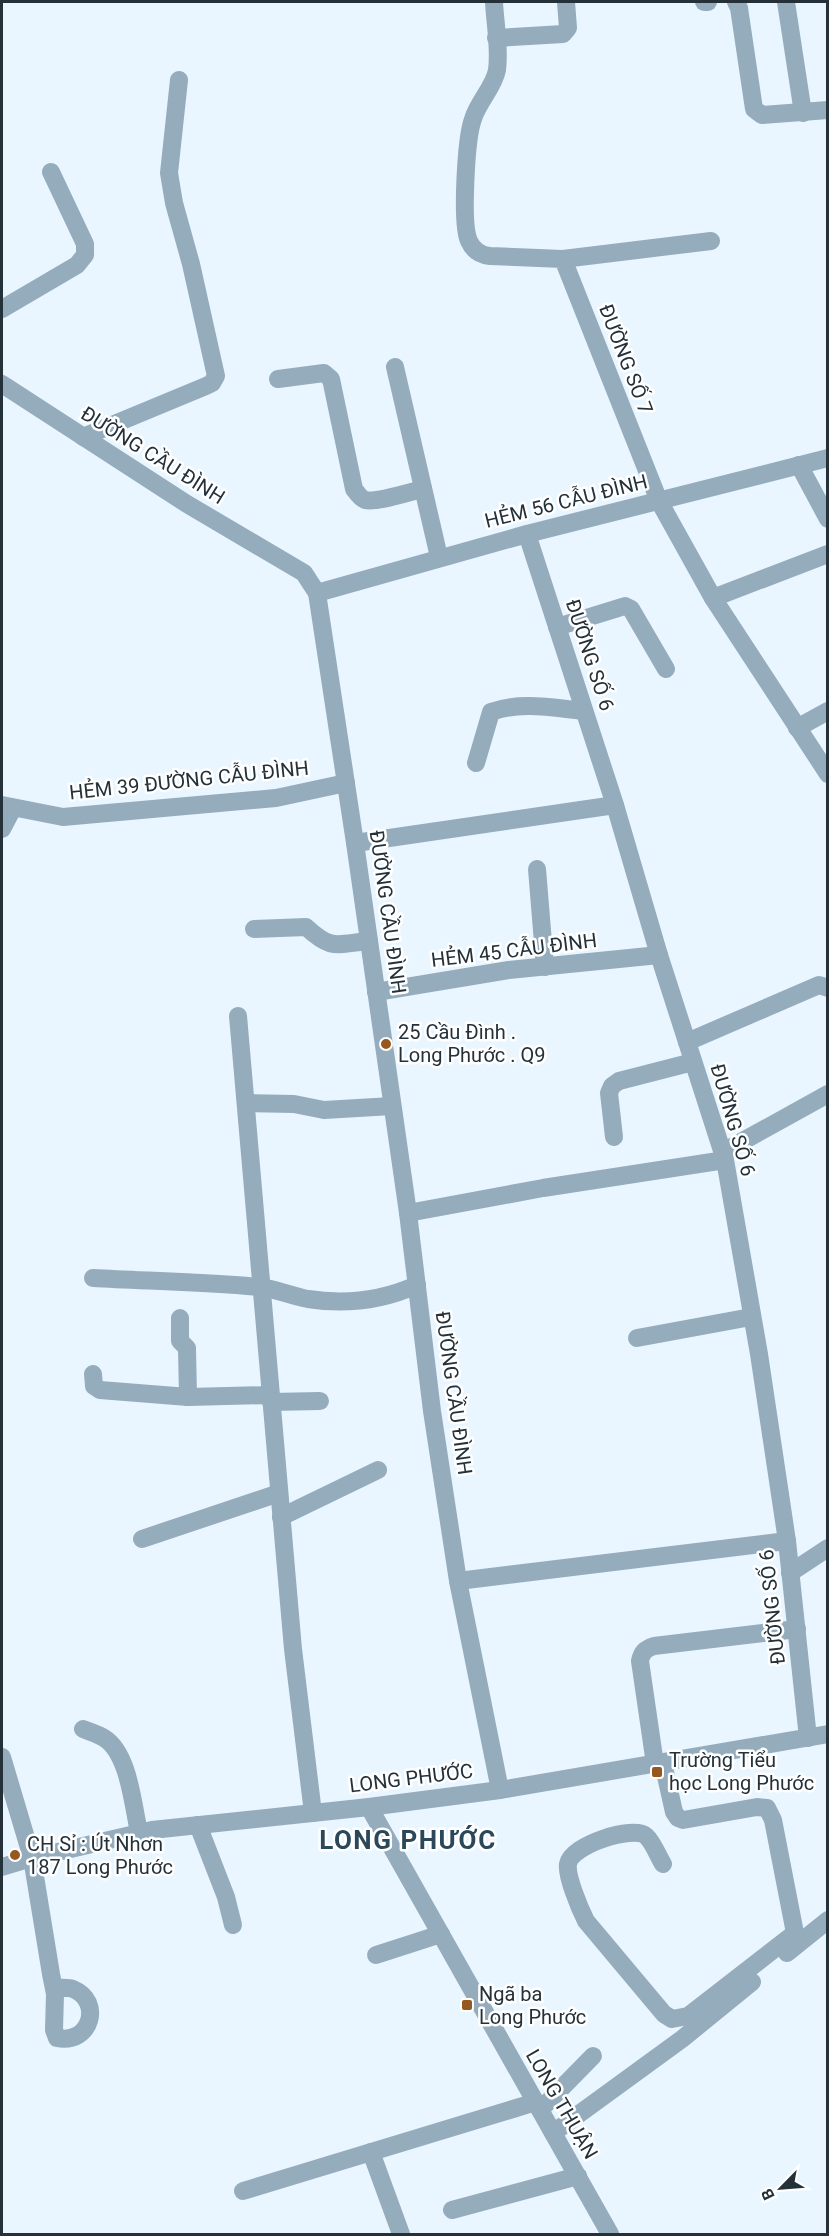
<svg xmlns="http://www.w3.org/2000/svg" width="829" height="2236" font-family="Roboto,sans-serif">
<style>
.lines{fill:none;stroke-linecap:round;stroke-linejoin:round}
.minor{stroke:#95acbd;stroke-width:18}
.poi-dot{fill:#96581f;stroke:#fff;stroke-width:2}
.labels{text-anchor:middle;stroke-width:5;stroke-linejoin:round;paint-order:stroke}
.street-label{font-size:20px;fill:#243139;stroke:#fff}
.poi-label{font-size:20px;fill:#243139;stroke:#fff;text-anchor:start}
.district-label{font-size:26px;font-weight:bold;letter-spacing:1.5px;fill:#2b475a;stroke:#fff}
</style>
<rect width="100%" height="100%" fill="#e9f6ff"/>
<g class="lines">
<g class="minor">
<path d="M494,2C495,23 500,48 497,70C494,87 478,102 473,119C466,138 461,224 469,241C473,250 480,255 490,256L563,259L659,501L713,598L828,774"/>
<path d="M704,2H708"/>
<path d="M736,2L739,8L754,109L762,115L828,110"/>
<path d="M786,2L803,113"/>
<path d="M496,38L563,34L568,28L566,2"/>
<path d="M563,259L711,241"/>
<path d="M2,309L77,265L85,255V244L51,172"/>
<path d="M395,367L439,557"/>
<path d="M278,379L324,373L331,379L354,489C357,493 360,498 365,500C377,503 409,492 423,489"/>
<path d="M2,384L187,504L304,573L317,593L355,843L408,1213L432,1411L458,1581L500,1790"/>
<path d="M83,437L206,386L212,383L216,376L191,264L174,203L169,173L179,80"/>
<path d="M799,465L828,519"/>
<path d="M527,534L615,805L659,955L725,1160L759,1354L787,1541L808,1738"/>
<path d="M317,593L527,534L828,458"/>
<path d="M713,598L828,554"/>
<path d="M557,627L625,606L631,609L666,669"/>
<path d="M797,728L828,711"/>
<path d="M476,763L491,712C520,701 554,708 584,711"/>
<path d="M2,805L63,817L276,798L346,783"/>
<path d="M2,829L13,808"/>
<path d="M355,843L615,805"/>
<path d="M537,869L545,967"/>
<path d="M254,929L306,927C332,951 336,944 369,941"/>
<path d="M376,992L509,970L659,955"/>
<path d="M238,1016L293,1649L313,1813"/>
<path d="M687,1042L819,985L828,988"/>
<path d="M246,1103L294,1104L324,1110L392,1106"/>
<path d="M614,1137L609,1093L612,1086L619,1081L693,1062"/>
<path d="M723,1152L828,1094"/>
<path d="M408,1213L543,1188L725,1160"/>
<path d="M93,1278C148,1281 204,1282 259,1287C276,1289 292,1296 308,1299C345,1305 383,1300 417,1285"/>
<path d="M180,1318V1341L187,1348L188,1397"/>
<path d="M637,1338L751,1317"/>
<path d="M93,1374L94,1386L100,1390L188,1397L270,1395"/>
<path d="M271,1402L320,1401"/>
<path d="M281,1517L378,1470"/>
<path d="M142,1539L279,1493"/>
<path d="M790,1573L828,1548"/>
<path d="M458,1581L787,1541"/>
<path d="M83,1729C90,1732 98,1734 104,1738C129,1753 133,1806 139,1832"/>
<path d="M2,1757L32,1858L51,1974L55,1994L54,2030L57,2038C91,2045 103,2001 73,1989C68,1987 60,1988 55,1988"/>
<path d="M663,1763L674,1812L678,1818L683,1820L757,1807L767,1808L773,1820L795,1933L688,2016L672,2019L664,2014L586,1921C580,1909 566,1876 568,1864C571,1845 633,1825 646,1836C653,1842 658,1856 663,1864"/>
<path d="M655,1764L640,1661C642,1652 645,1649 654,1646L797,1629"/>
<path d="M369,1807L610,2234"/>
<path d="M198,1825L226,1897L233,1925"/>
<path d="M2,1867L32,1858L152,1830L369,1807L500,1790L828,1734"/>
<path d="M787,1953L828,1920"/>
<path d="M376,1955L441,1934"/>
<path d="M540,2110L593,2056"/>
<path d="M553,2133L682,2039L752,1982"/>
<path d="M371,2152L401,2234"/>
<path d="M243,2191L536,2102"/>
<path d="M452,2210L578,2176"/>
</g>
</g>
<g class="poi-dot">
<circle cx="386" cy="1044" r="6"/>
<rect x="651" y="1766" width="12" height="12" rx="3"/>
<circle cx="15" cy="1855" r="6"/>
<rect x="461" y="1999" width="12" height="12" rx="3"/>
</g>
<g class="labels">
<g class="street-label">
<text transform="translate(626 359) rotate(69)" y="7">ĐƯỜNG SỐ 7</text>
<text transform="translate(153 455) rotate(32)" y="7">ĐƯỜNG CẦU ĐÌNH</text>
<text transform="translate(566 501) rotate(-14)" y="7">HẺM 56 CẪU ĐÌNH</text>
<text transform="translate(590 655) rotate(72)" y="7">ĐƯỜNG SỐ 6</text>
<text transform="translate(189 780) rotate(-6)" y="7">HẺM 39 ĐƯỜNG CẪU ĐÌNH</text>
<text transform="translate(388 912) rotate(82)" y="7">ĐƯỜNG CẦU ĐÌNH</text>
<text transform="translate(514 950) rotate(-7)" y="7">HẺM 45 CẪU ĐÌNH</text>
<text transform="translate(733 1120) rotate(74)" y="7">ĐƯỜNG SỐ 6</text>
<text transform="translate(454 1393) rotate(82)" y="7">ĐƯỜNG CẦU ĐÌNH</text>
<text transform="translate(772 1607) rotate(-96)" y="7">ĐƯỜNG SỐ 6</text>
<text transform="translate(411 1778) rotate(-7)" y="7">LONG PHƯỚC</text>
<text transform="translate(562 2104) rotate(60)" y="7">LONG THUẬN</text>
</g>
<g class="poi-label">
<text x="398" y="1039">25 Cầu Đình .<tspan x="398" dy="23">Long Phước . Q9</tspan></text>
<text x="669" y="1767">Trường Tiểu<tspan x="669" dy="23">học Long Phước</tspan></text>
<text x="27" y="1851">CH Sỉ : Út Nhơn<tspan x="27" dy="23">187 Long Phước</tspan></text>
<text x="479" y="2001">Ngã ba<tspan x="479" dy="23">Long Phước</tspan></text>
</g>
<g class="district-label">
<text x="408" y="1849">LONG PHƯỚC</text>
</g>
</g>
<rect width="829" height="2236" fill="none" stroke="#243139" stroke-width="6"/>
<g transform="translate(781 2188) rotate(245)" stroke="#ffffff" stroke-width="4.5" paint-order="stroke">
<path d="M0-4.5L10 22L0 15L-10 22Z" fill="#243139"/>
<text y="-9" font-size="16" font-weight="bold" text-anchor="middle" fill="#243139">B</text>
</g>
</svg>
